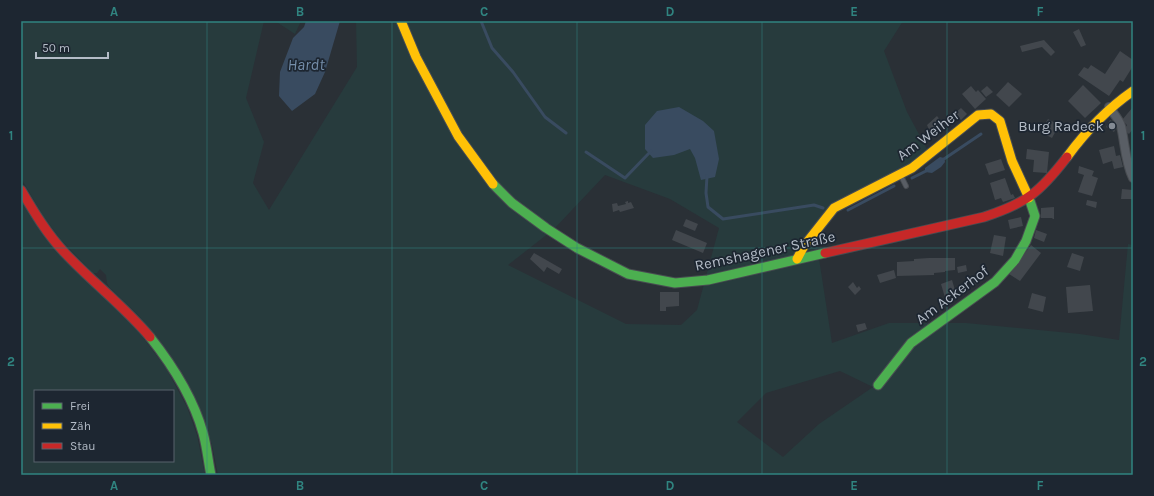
<svg xmlns="http://www.w3.org/2000/svg" width="1154" height="496" font-family="Karla,sans-serif">
<style>
.green{fill:#273b3d;fill-rule:evenodd}
.water{fill:#394b60}
.lines{fill:none;stroke-linecap:round;stroke-linejoin:round}
.stream{stroke:#394b60;stroke-width:3}
.building{fill:#42474d}
.lane-casing{stroke:#484c51;stroke-width:6}
.street-casing{stroke:#484c51;stroke-width:10}
.fast-casing{stroke:#484c51;stroke-width:11}
.slow-casing{stroke:#484c51;stroke-width:11}
.jam-casing{stroke:#484c51;stroke-width:11}
.lane{stroke:#595e65;stroke-width:4}
.street{stroke:#595e65;stroke-width:8}
.fast{stroke:#4caf50;stroke-width:9}
.slow{stroke:#ffc107;stroke-width:9}
.jam{stroke:#c62828;stroke-width:9}
.grid{fill:none;stroke:#308480;stroke-width:1;stroke-opacity:0.55}
.poi-dot{fill:#848b94;stroke:#1d2631;stroke-width:1.5}
.labels{text-anchor:middle;stroke-width:3.5;stroke-linejoin:round;paint-order:stroke}
.poi-label{font-size:15px;fill:#b4bcc7;stroke:#1d2631;text-anchor:end}
.street-label{font-size:15px;fill:#b4bcc7;stroke:#1d2631}
.water-label{font-size:16px;font-style:italic;fill:#758eaa;stroke:#1d2631}
.neatline{fill:none;stroke:#308480;stroke-width:1.5}
.grid-label{font-size:13px;text-anchor:middle;font-weight:bold;fill:#308480}
</style>
<rect width="100%" height="100%" fill="#2a3036"/>
<g class="green">
<path d="M21,21H264L246,98L264,142L253,183L269,210L357,67L356,21H903L884,51L907,112L928,151L911,165L833,206L813,231L818,252L832,343L889,323H966L1080,334L1119,340L1128,244L1133,245V475H218L212,445L206,428L171,357L156,336L138,315L109,287L107,283L106,275L100,269L97,273H93L61,240L43,216L21,178ZM605,175L670,199L719,228L697,310L681,325L626,324L508,265L554,229ZM840,371L873,387L819,424L783,457L737,422L766,393Z"/>
<path d="M275,21H301L295,34Z"/>
<path d="M21,200L141,335L166,368L187,407L197,435L205,475H21ZM35,391H173V461H35Z"/>
</g>
<g class="water">
<path d="M306,21H340L325,72L315,94L292,111L279,96L280,72L293,38L304,27Z"/>
<path d="M679,107L703,121L714,131L719,159L715,177L701,180L695,158L690,149L674,155L653,158L645,149V125L657,111Z"/>
<path d="M940,157L944,158L945,162L941,167L932,173L925,172V168Z"/>
</g>
<g class="lines">
<g class="stream">
<path d="M481,21L492,48L513,72L545,117L566,133"/>
<path d="M586,152L625,178L651,151"/>
<path d="M941,161L981,134"/>
<path d="M707,176L706,193L708,207L723,219L814,205L823,208"/>
<path d="M912,178L928,170"/>
<path d="M848,210L894,186"/>
</g>
</g>
<g class="building">
<path d="M1079,29L1086,45L1081,47L1073,32Z"/>
<path d="M1044,40L1055,52L1051,56L1042,47L1022,52L1020,46Z"/>
<path d="M1120,51L1133,60V66L1123,82L1120,80L1109,96L1078,75L1084,67L1088,69L1091,65L1105,74Z"/>
<path d="M1008,82L1022,94L1009,107L996,95Z"/>
<path d="M1083,85L1101,103L1085,118L1068,101Z"/>
<path d="M971,86L976,92L978,90L986,99L975,109L962,94Z"/>
<path d="M987,86L993,92L986,97L981,91Z"/>
<path d="M1133,107V129L1129,134L1124,130L1127,125L1122,120Z"/>
<path d="M961,108L967,114L961,120L955,113Z"/>
<path d="M937,116L945,126L935,134L932,131L930,132L927,125Z"/>
<path d="M1048,119L1059,125L1052,138L1040,132Z"/>
<path d="M1110,120L1118,124L1114,132L1106,127Z"/>
<path d="M1114,146L1116,156L1120,155L1123,167L1114,169L1112,161L1103,164L1099,150Z"/>
<path d="M1027,149L1049,152L1047,173L1033,172L1034,160L1026,159Z"/>
<path d="M1001,159L1005,170L989,175L985,164Z"/>
<path d="M1079,166L1094,171L1092,176L1098,178L1092,196L1078,192L1084,175L1078,173Z"/>
<path d="M1005,178L1011,195L1013,194L1015,198L1003,202L1001,198L995,200L990,183Z"/>
<path d="M1122,189L1133,190V199H1121Z"/>
<path d="M1087,200L1097,202L1096,208L1086,205Z"/>
<path d="M628,201V203L631,202L634,208L620,212L619,210L613,212L612,204L617,203L618,206L626,204L625,202Z"/>
<path d="M1054,207V219H1052L1053,218H1041V208Z"/>
<path d="M1021,217L1023,226L1010,229L1008,220Z"/>
<path d="M686,219L698,224L695,231L683,226Z"/>
<path d="M676,230L707,243L703,253L672,240Z"/>
<path d="M1036,230L1047,234L1044,242L1034,238Z"/>
<path d="M994,235L1006,237L1003,256L990,253Z"/>
<path d="M1031,245L1041,253L1020,281L1009,274Z"/>
<path d="M534,253L562,269L559,274L547,267L544,272L530,259Z"/>
<path d="M1072,253L1084,257L1080,271L1067,267Z"/>
<path d="M929,258H955V270L945,271V272L934,273V275L897,276V262L914,261V259Z"/>
<path d="M966,265L967,271L958,273L957,267Z"/>
<path d="M894,270L896,278L880,283L877,275Z"/>
<path d="M974,277L979,282L974,286L969,281Z"/>
<path d="M952,280L957,297L946,301L941,284Z"/>
<path d="M853,282L857,288L859,286L861,289L855,295L848,287Z"/>
<path d="M1090,285L1093,311L1068,313L1066,287Z"/>
<path d="M660,292H679V306L666,307V311H660Z"/>
<path d="M1032,293L1046,297L1043,312L1028,308Z"/>
<path d="M865,323L867,329L858,332L856,325Z"/>
</g>
<g class="lines">
<g class="lane-casing">
<path id="lane" d="M900,174L906,186"/>
</g>
<g class="street-casing">
<path id="street" d="M1109,107C1113,113 1119,119 1121,126C1125,143 1125,162 1133,178"/>
</g>
<g class="fast-casing">
<g id="fast">
<path d="M493,184L512,203L546,228L577,248L628,274L675,283L708,280L825,253"/>
<path d="M150,337C173,366 193,397 203,433C207,447 208,461 211,475"/>
<path d="M878,385L911,343L995,282L1015,260L1026,241L1035,216L1029,198"/>
</g>
</g>
<g class="slow-casing">
<g id="slow">
<path d="M401,21L416,57L458,136L493,184"/>
<path d="M1067,157C1086,131 1107,109 1133,91"/>
<path d="M797,259L804,246L834,208L912,168L978,115L991,114L1000,121L1012,161L1029,198"/>
</g>
</g>
<g class="jam-casing">
<g id="jam">
<path d="M21,190C34,212 47,234 65,253C92,282 124,306 150,337"/>
<path d="M825,253L984,217C1027,203 1040,192 1067,157"/>
</g>
</g>
<use href="#lane" class="lane"/>
<use href="#street" class="street"/>
<use href="#fast" class="fast"/>
<use href="#slow" class="slow"/>
<use href="#jam" class="jam"/>
</g>
<path class="grid" d="M207,21V475M392,21V475M577,21V475M762,21V475M947,21V475M21,248H1133"/>
<circle class="poi-dot" cx="1112" cy="126" r="4"/>
<g class="labels">
<g class="poi-label">
<text x="1104" y="131">Burg Radeck</text>
</g>
<g class="street-label">
<text transform="translate(928 135) rotate(-37)" y="5">Am Weiher</text>
<text transform="translate(765 251) rotate(-12)" y="5">Remshagener Straße</text>
<text transform="translate(952 295) rotate(-37)" y="5">Am Ackerhof</text>
</g>
<g class="water-label">
<text x="306" y="70">Hardt</text>
</g>
</g>
<rect width="1154" height="496" fill="none" stroke="#1d2631" stroke-width="44"/>
<rect x="34" y="390" width="140" height="72" fill="#1d2631" stroke="#59626d"/>
<rect x="42" y="403" width="20" height="6" fill="#4caf50" stroke="#59626d"/>
<text x="70" y="410" font-size="12" fill="#b4bcc7">Frei</text>
<rect x="42" y="423" width="20" height="6" fill="#ffc107" stroke="#59626d"/>
<text x="70" y="430" font-size="12" fill="#b4bcc7">Zäh</text>
<rect x="42" y="443" width="20" height="6" fill="#c62828" stroke="#59626d"/>
<text x="70" y="450" font-size="12" fill="#b4bcc7">Stau</text>
<path d="M36 52v6h72v-6" fill="none" stroke="#b4bcc7" stroke-width="2"/>
<text x="42" y="52" font-size="12" fill="#b4bcc7" stroke="#1d2631" stroke-width="3" paint-order="stroke">50 m</text>
<rect x="22" y="22" width="1110" height="452" class="neatline"/>
<g class="grid-label">
<text x="114" y="16">A</text>
<text x="300" y="16">B</text>
<text x="484" y="16">C</text>
<text x="670" y="16">D</text>
<text x="854" y="16">E</text>
<text x="1040" y="16">F</text>
<text x="11" y="140">1</text>
<text x="1143" y="140">1</text>
<text x="11" y="366">2</text>
<text x="1143" y="366">2</text>
<text x="114" y="490">A</text>
<text x="300" y="490">B</text>
<text x="484" y="490">C</text>
<text x="670" y="490">D</text>
<text x="854" y="490">E</text>
<text x="1040" y="490">F</text>
</g>
</svg>
